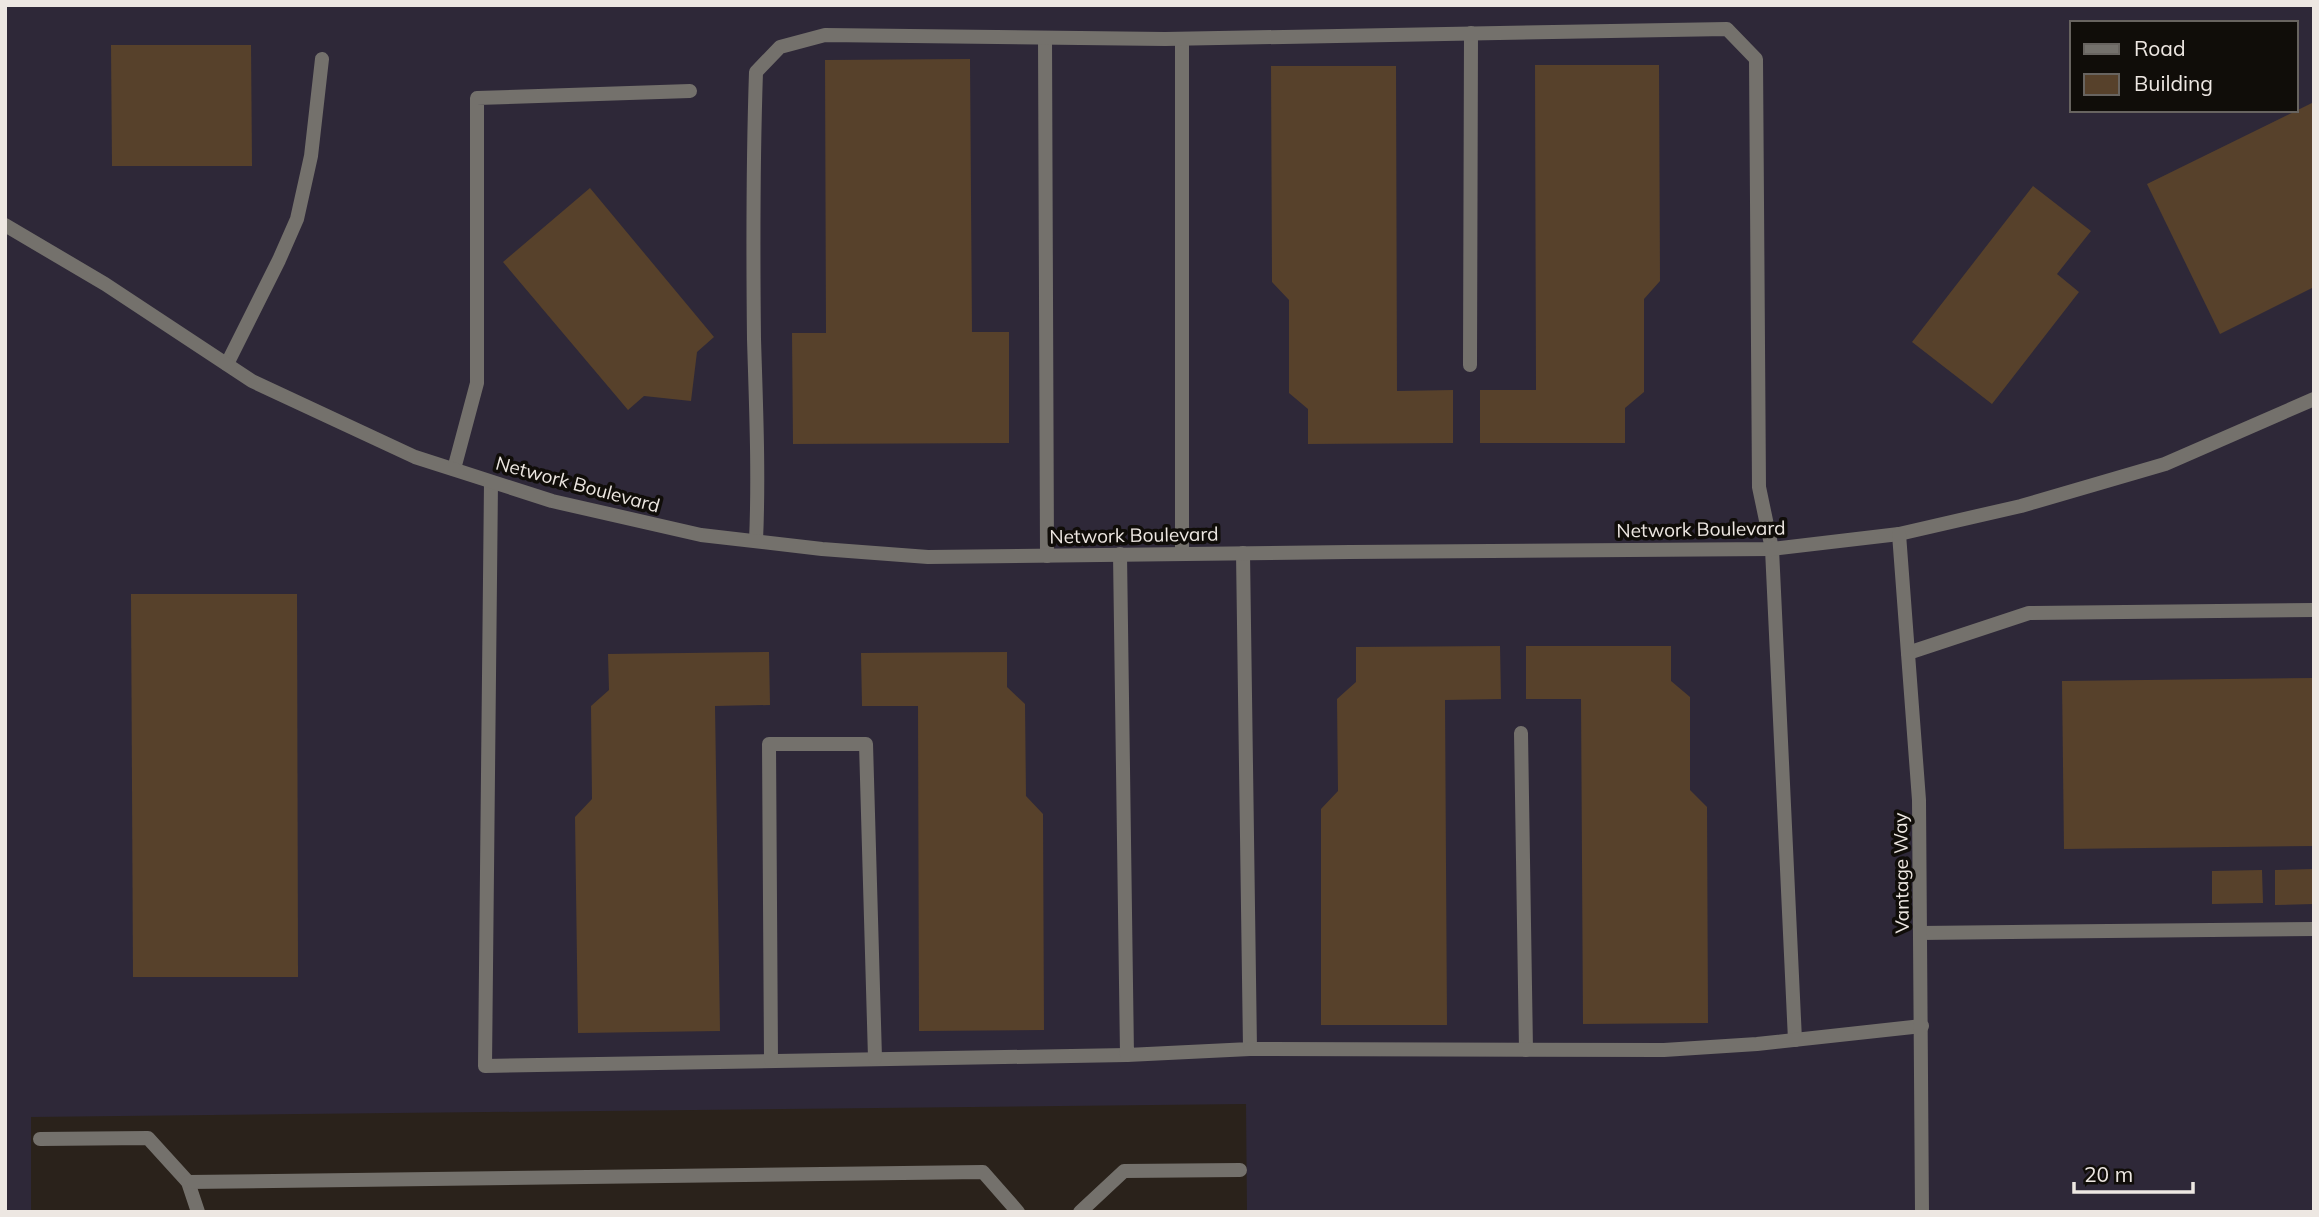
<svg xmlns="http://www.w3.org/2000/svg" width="2319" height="1217" font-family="Mulish,sans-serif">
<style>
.commercial{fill:#2e2838;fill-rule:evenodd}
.building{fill:#57412b}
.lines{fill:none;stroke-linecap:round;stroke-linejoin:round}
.lane{stroke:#74716c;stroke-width:14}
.street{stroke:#74716c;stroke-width:14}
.labels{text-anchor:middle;stroke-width:7;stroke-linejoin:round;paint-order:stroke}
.street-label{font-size:19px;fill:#ede7e2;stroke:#100d09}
</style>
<rect width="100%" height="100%" fill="#2a221b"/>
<path class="commercial" d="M5,5H2314V1212H1247L1246,1104L31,1117V1212H5ZM2072,23H2296V110H2072Z"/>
<g class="building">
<path d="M111,45H251L252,166H112Z"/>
<path d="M970,59L972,332H1009V443L793,444L792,333H826L825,60Z"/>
<path d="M1535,65H1659L1660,281L1644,299V392L1625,408V443H1480V390H1536Z"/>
<path d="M1271,66H1396L1397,391L1453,390V443L1308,444V409L1289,393V300L1272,282Z"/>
<path d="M2314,102V287L2220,334L2147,184Z"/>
<path d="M2033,186L2091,231L2057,274L2079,292L1992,404L1912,342Z"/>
<path d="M590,188L714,337L697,352L691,401L644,396L628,410L503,262Z"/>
<path d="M131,594H297L298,977H133Z"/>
<path d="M1500,646L1501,699L1445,700L1447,1025H1321V809L1338,791L1337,699L1356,682V647Z"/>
<path d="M1526,646H1671V681L1690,697V790L1707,807L1708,1023L1583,1024L1581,699H1526Z"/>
<path d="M769,652L770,705L715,706L720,1031L578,1033L575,817L592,799L591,706L609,690L608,654Z"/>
<path d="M1007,652V687L1025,704L1026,796L1043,814L1044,1030L919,1031L918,706H862L861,653Z"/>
<path d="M2314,678V846L2064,849L2062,681Z"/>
<path d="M2314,869V904L2275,905V870Z"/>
<path d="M2262,870L2263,903L2212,904V871Z"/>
</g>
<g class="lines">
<g class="lane">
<path d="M1045,38L1047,556"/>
<path d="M1182,39V554"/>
<path d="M227,364L279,260L297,219L311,156L322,59"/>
<path d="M1470,365L1471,33"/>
<path d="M454,469L477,383V98L690,91"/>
<path d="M491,482L485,1066L1127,1055"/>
<path d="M756,541C759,473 756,406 754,339C753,250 753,161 756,72L780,47L825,35L1165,39L1727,29L1756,59L1759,487L1772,549L1795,1040"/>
<path d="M1120,554L1127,1055L1250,1049L1243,553"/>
<path d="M1908,653L2029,613L2314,610"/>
<path d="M1521,733L1526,1050"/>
<path d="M1920,933L2314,929"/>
<path d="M1250,1049L1664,1050L1757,1044L1922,1026"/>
<path d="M771,1060L769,744H866L875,1058"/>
<path d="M40,1139L148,1138L188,1182L198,1212"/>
<path d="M188,1182L983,1172L1018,1212"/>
<path d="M1080,1212L1124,1171L1240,1170"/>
</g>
<g class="street">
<path d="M5,225L105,284L252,381L415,457L552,501L701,535L822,549L928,557L1350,552L1772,549L1899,534L2021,506L2165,464L2314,399"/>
<path d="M1899,534L1919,800L1922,1212"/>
</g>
</g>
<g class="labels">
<g class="street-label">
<text transform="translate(578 484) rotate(15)" y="7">Network Boulevard</text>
<text transform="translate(1701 529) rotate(-1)" y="7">Network Boulevard</text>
<text transform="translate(1134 535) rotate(-1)" y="7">Network Boulevard</text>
<text transform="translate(1901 873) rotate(-91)" y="7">Vantage Way</text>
</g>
</g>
<rect width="2319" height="1217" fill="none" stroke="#ede7e2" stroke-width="14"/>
<rect x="2070" y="21" width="228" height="91" fill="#100d09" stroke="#686460" stroke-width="2"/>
<rect x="2084" y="44" width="35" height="10" fill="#74716c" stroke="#686460" stroke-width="2"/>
<text x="2134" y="56" font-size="21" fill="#ede7e2">Road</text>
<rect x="2084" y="74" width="35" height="21" fill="#57412b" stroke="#686460" stroke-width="2"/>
<text x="2134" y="91" font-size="21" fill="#ede7e2">Building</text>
<path d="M2074 1182v10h119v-10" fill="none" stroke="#ede7e2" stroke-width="3.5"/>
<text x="2084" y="1182" font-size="21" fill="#ede7e2" stroke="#100d09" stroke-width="5" paint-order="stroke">20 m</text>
</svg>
